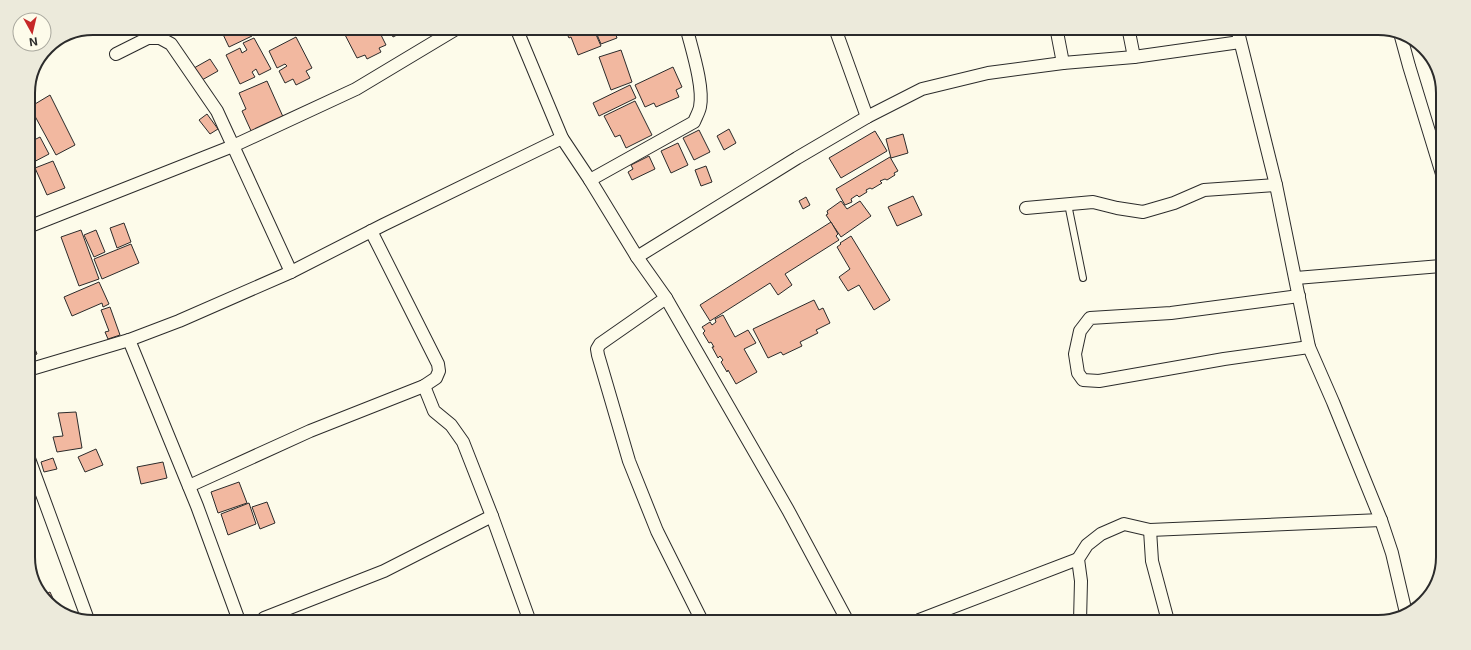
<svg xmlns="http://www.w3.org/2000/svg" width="1471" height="650" font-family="Inter,sans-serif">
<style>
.building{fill:#f2b8a0;stroke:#2b2b2b}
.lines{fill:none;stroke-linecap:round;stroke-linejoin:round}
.service-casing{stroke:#2b2b2b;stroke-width:8}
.minor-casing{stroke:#2b2b2b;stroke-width:14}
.service{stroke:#fdfbea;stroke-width:6}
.minor{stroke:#fdfbea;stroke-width:12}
.rim{fill:none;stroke:#2b2b2b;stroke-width:2}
</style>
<rect width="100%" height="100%" fill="#fdfbea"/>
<g class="building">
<path d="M220,28L249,29L252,36L229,47Z"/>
<path d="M342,29H378L386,45L379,48L381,52L367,59L365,55L357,58Z"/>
<path d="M389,29H409L393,37Z"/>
<path d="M565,30H594L601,46L578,55L571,37L569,38Z"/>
<path d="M595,30H607V31L614,30L617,38L601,44Z"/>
<path d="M296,37L312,68L306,71L310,78L296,85L293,79L285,83L279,71L287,66L285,64L277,68L269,51Z"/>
<path d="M254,38L271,69L259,75L256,69L252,72L255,77L240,84L226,55L240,48L242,53L247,50L243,43Z"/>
<path d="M621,50L632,82L611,90L599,57Z"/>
<path d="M210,59L218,71L202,80L194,68Z"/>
<path d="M673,67L682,87L676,90L679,97L656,107L654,103L645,107L635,85Z"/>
<path d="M267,81L284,119L252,133L242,111L246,109L239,93Z"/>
<path d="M630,85L636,98L599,116L593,103Z"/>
<path d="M50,95L75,145L56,155L30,107Z"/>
<path d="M635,101L652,135L626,148L620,135L615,137L604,116Z"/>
<path d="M207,114L218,129L210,134L199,120Z"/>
<path d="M729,129L736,143L724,150L717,136Z"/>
<path d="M699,130L710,152L694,160L683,138Z"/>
<path d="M875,131L887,151L841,178L829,158Z"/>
<path d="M903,134L908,153L891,158L886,139Z"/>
<path d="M40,137L49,154L28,165V143Z"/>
<path d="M678,143L688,165L671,173L661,151Z"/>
<path d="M649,156L655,169L632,180L628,172L633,169L631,165Z"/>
<path d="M890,157L898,171L894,173L895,175L887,180L885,179L880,181L882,183L872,189L870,188L866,190L867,192L859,197L857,195L851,199L852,202L845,205L836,189Z"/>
<path d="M53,161L65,188L47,195L35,168Z"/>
<path d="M706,166L712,182L701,186L695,170Z"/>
<path d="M913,196L922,215L897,226L888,207Z"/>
<path d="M806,197L810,205L803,209L799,201Z"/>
<path d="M841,201L847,209L860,201L871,216L841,237L826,215L828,214L827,211Z"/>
<path d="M831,222L838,234L836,236L839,240L785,274L792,285L778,295L770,283L710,321L700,305Z"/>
<path d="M124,223L131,242L117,248L110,228Z"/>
<path d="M81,230L99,279L79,286L61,237Z"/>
<path d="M96,230L105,252L94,257L84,235Z"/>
<path d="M851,236L890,300L874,310L859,285L848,291L839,277L850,269L837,247L841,244L840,243Z"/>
<path d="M131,244L139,263L102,279L94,259Z"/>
<path d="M99,282L109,304L103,307L102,303L72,316L64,297Z"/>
<path d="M814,300L819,310L823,308L830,323L816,330L818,333L800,342L802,346L783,355L781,352L768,358L753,329Z"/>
<path d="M110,307L120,335L108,339L105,332L109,331L101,310Z"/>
<path d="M723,315L735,337L748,330L756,343L744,349L757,372L736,384L728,370L727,372L721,362L723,360L720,356L718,358L712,347H714L711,342L709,343L703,333L705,331L702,327L710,322L712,325L716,322L715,319Z"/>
<path d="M28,331L37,354L28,358Z"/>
<path d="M76,412L82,448L57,452L53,437L63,436L58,413Z"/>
<path d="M96,449L103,465L85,472L78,457Z"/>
<path d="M53,458L57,469L44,472L41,462Z"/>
<path d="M163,462L167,478L141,484L137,467Z"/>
<path d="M239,482L247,503L218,513L211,492Z"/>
<path d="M267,502L275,523L260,529L252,507Z"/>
<path d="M249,503L256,524L228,535L221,514Z"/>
<path d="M43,587L46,594L50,592L58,609L41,596L38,589Z"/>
</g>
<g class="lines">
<g class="service-casing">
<path id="service" d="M1068,204L1083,278"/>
</g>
<g class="minor-casing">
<g id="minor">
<path d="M517,30L562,138L590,180L637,257L666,298L788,510L847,620"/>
<path d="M836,31L867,117"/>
<path d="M1057,32L1063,63"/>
<path d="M1129,32L1134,57"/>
<path d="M1238,32L1276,185L1309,347L1333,402L1381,520L1392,553L1406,613"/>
<path d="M1400,33L1409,66L1442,174"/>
<path d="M116,54L148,38H160L171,44L217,111L291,272"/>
<path d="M590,180L694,122C696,117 699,112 700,107C704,87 692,50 687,30"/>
<path d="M1026,208L1093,202L1117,208L1143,212L1174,203L1204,190L1276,185"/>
<path d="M28,227L233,146L356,89L456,29"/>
<path d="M637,257L797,158L867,117L922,89L988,73L1063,63L1134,57L1240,42"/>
<path d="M1296,278L1441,266"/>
<path d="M1299,296L1171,313L1090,318L1080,331L1075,354L1078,373L1083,380L1099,381L1224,359L1309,347"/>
<path d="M666,298L600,344L597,349L598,355L629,461L657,531L701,619"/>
<path d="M129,340L197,506L238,618"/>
<path d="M28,370L129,340L179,321L291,272L383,225L562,138"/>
<path d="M28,456L87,617"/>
<path d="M189,486L310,431L424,386L436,378L439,371L438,364L371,231"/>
<path d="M492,516L529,619"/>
<path d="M1150,530L1152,561L1168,621"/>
<path d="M264,618L384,571L492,516L463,442L451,425L434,411L424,386"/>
<path d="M919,620L1078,559"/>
<path d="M1080,621L1081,581L1078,559L1087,545L1101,534L1124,524L1150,530L1381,520"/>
</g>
</g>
<use href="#service" class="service"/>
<use href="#minor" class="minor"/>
</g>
<path d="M0 0H1471V650H0ZM93 35H1378A58 58 0 0 1 1436 93V557A58 58 0 0 1 1378 615H93A58 58 0 0 1 35 557V93A58 58 0 0 1 93 35Z" fill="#eceadb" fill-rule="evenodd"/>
<path class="rim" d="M93 35H1378A58 58 0 0 1 1436 93V557A58 58 0 0 1 1378 615H93A58 58 0 0 1 35 557V93A58 58 0 0 1 93 35Z"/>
<g transform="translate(32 32) rotate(172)"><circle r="19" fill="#fdfbea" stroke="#a9a89e"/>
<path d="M0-3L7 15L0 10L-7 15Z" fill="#c62828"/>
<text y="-6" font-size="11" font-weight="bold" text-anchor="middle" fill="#2b2b2b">N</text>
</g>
</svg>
